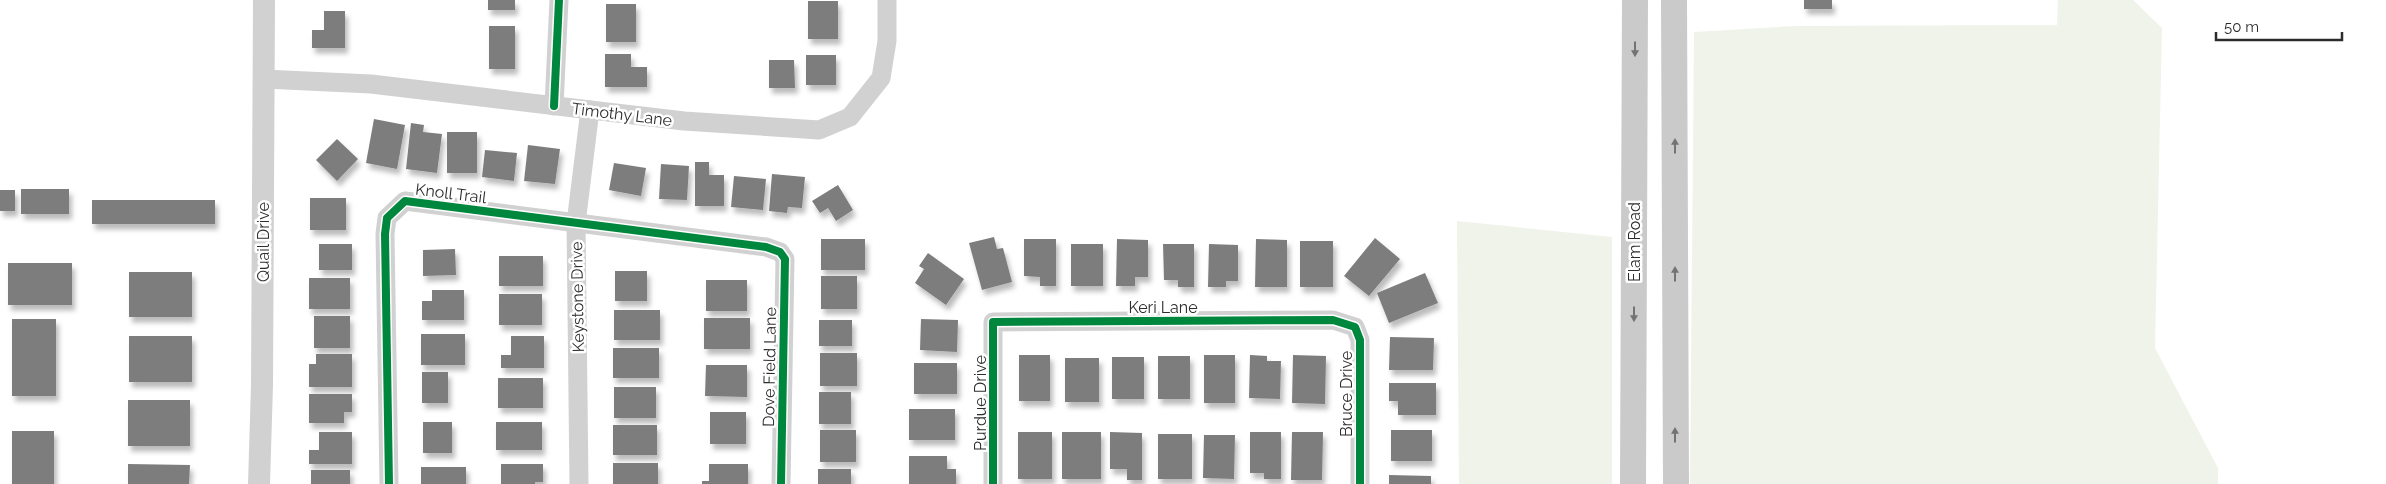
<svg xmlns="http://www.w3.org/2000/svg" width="2386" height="484" font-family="Raleway,sans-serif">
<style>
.green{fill:#f0f3ea}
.building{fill:#7d7d7d;filter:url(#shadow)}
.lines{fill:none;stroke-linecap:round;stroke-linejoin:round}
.minor{stroke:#d1d1d1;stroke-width:19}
.tertiary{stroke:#d1d1d1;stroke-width:22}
.secondary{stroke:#cacaca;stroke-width:26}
.cycleway-casing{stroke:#fff;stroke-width:11}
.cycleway{stroke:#00873e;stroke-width:8}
.oneway{fill:#737373}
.labels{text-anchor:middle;stroke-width:5;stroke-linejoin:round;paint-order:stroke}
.street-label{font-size:16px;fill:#2c2c2c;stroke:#fff}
</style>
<defs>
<filter id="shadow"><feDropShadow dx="3" dy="5.5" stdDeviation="2.5" flood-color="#0004"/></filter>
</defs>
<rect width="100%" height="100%" fill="#fff"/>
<g class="green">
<path d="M2058,0H2133L2162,28L2155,348L2218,468V484H1690L1694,32L1796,26L2057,25Z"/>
<path d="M1457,221L1612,237V484H1459Z"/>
</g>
<g class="building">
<rect x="488" y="0" width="27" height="10"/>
<rect x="1804" y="0" width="28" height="9"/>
<rect x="808" y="1" width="30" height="38"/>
<rect x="606" y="4" width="30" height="38"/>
<path d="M324,11H345V48H312V30H324Z"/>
<rect x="489" y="26" width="26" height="43"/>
<path d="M605,54H631V67H647V87H605Z"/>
<rect x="806" y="55" width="30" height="30"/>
<path d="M769,60H794L795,88H769Z"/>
<path d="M374,119L405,125L397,169L366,163Z"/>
<path d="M411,123L424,125L423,132L442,134L437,173L406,169Z"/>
<rect x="447" y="132" width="30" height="41"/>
<path d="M337,139L358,159L337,181L316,160Z"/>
<path d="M528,145L560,149L555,184L524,181Z"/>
<path d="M485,150L517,153L514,181L482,177Z"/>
<path d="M695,162H709V175H724V206H695Z"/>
<path d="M614,163L646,168L641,196L609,190Z"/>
<path d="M661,164L689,166L687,200L659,199Z"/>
<path d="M772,174L805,177L802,208L788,207L787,213L769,211Z"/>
<path d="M734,176L766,179L763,210L731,207Z"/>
<path d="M838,185L853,210L836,221L828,208L820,213L812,201Z"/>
<rect x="21" y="189" width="48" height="25"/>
<rect x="0" y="190" width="15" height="21"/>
<rect x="310" y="198" width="36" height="32"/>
<rect x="92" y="200" width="123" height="24"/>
<path d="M994,237L997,249L1003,248L1012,282L982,290L969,243Z"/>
<path d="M1375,238L1400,259L1369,296L1344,276Z"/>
<rect x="821" y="239" width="44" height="31"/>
<path d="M1024,239H1056V286H1040V277L1024,276Z"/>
<path d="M1117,239L1148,240V277H1135V286H1116Z"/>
<path d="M1256,239L1287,240V287H1255Z"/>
<rect x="1300" y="241" width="33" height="46"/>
<rect x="319" y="244" width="33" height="26"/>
<rect x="1071" y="244" width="32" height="42"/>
<path d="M1163,244H1194V287H1178V280H1164Z"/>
<path d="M1209,244L1238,245V281H1226V287H1208Z"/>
<path d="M455,249L456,275L423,276V250Z"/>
<path d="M928,253L964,279L946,305L915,283L924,269L919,266Z"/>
<rect x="499" y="256" width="44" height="30"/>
<rect x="8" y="263" width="64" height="42"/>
<rect x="615" y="271" width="32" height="30"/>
<rect x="129" y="272" width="63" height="45"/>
<path d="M1425,273L1438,303L1389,323L1377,293Z"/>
<rect x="821" y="276" width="36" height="33"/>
<rect x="309" y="278" width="41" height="31"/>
<rect x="706" y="280" width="41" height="31"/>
<path d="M432,290H464V320H422V301H432Z"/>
<rect x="499" y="294" width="43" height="31"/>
<rect x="614" y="310" width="46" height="30"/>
<rect x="314" y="316" width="36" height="32"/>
<rect x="704" y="318" width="46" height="31"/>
<rect x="12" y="319" width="44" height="77"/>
<path d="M921,319L958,320L957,352L920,350Z"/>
<rect x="819" y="320" width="33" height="26"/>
<rect x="421" y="334" width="44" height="31"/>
<rect x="129" y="336" width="63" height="46"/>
<path d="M511,336H544V368H501V355H511Z"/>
<path d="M1390,337L1434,338L1433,370H1389Z"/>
<rect x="613" y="348" width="46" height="30"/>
<rect x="820" y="353" width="37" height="33"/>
<path d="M316,354H352V387H309V364H316Z"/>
<rect x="1019" y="355" width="31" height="46"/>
<rect x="1204" y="355" width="31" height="48"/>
<path d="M1250,355L1267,356V361H1281L1280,399L1249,398Z"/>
<path d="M1293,355L1326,356L1325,404L1292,403Z"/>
<rect x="1158" y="356" width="32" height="43"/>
<rect x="1112" y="357" width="32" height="42"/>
<rect x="1065" y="358" width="34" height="44"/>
<rect x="914" y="363" width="43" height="31"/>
<path d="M706,365H747V397L705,396Z"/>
<rect x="422" y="372" width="26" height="31"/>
<rect x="498" y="378" width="45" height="30"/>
<path d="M1389,383H1436V415H1398V401H1389Z"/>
<rect x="614" y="387" width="42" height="31"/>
<rect x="819" y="392" width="32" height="32"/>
<path d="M309,394H352V412H344V423H309Z"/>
<rect x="128" y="400" width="62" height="46"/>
<rect x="909" y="409" width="46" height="31"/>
<rect x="710" y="412" width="36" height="32"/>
<rect x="423" y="422" width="29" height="31"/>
<rect x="496" y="422" width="46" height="28"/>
<rect x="613" y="425" width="44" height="30"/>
<rect x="820" y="430" width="36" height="32"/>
<rect x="1391" y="430" width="41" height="31"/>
<rect x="12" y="431" width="42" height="53"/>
<path d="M319,432H352V464H309V450H319Z"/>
<rect x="1018" y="432" width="34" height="47"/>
<rect x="1062" y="432" width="39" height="47"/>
<path d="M1110,432L1142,433V480H1127V469H1110Z"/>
<path d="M1250,432H1281V479H1264V473H1250Z"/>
<path d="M1292,432H1323L1322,480H1291Z"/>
<rect x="1158" y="434" width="34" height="45"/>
<path d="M1204,435H1235L1234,479L1203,478Z"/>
<path d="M909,456H947V469H956V484H909Z"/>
<rect x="613" y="463" width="45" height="21"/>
<path d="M128,464L190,465L189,484H128Z"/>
<path d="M501,464H543V482H535V484H501Z"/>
<path d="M709,464H748V484H702V481H709Z"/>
<rect x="421" y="467" width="45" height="17"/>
<rect x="818" y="469" width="33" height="15"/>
<rect x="311" y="470" width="39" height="14"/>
<path d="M1389,475L1431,476V484H1389Z"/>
</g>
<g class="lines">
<g class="minor">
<path d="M264,79L371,84L684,121L819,130L850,117L881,78L887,41V0"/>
<path d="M554,106L559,0"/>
<path d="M389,484L385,234L387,218L405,201L766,247L780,252L785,259L781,484"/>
<path d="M579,484L576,223L590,110"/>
<path d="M993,484V322L1333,320L1355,327L1360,340V484"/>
</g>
<path class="tertiary" d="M259,484L262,385L264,0"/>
<g class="secondary">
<path d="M1674,0L1676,484"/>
<path d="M1633,484L1635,0"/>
</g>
<g class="cycleway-casing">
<g id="cycleway">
<path d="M554,106L559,0"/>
<path d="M389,484L385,234L387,218L405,201L766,247L780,252L785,259L781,484"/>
<path d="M993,484V322L1333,320L1355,327L1360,340V484"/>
</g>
</g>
<use href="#cycleway" class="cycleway"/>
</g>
<defs><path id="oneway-solid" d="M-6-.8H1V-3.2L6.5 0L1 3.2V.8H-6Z" transform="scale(1.25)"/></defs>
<g class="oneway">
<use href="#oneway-solid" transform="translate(1635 49) rotate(90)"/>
<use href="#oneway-solid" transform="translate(1675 146) rotate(-90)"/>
<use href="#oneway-solid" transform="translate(1675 274) rotate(-90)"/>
<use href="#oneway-solid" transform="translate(1634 314) rotate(90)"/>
<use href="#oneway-solid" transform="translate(1675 435) rotate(-90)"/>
</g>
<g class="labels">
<g class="street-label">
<text transform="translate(622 114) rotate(7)" y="6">Timothy Lane</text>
<text transform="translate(451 193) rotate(7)" y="6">Knoll Trail</text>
<text transform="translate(263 242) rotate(-90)" y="6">Quail Drive</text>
<text transform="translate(1634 242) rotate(-90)" y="6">Elam Road</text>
<text transform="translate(577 297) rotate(-91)" y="6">Keystone Drive</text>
<text x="1163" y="313">Keri Lane</text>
<text transform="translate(769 367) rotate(-89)" y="6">Dove Field Lane</text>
<text transform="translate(1346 394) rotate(-90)" y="6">Bruce Drive</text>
<text transform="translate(980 403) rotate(-90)" y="6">Purdue Drive</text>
</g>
</g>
<path d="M2216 32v8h126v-8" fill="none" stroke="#2c2c2c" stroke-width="2.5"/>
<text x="2224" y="32" font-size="15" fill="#2c2c2c" stroke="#ffffff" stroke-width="4" paint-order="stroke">50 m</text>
</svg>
